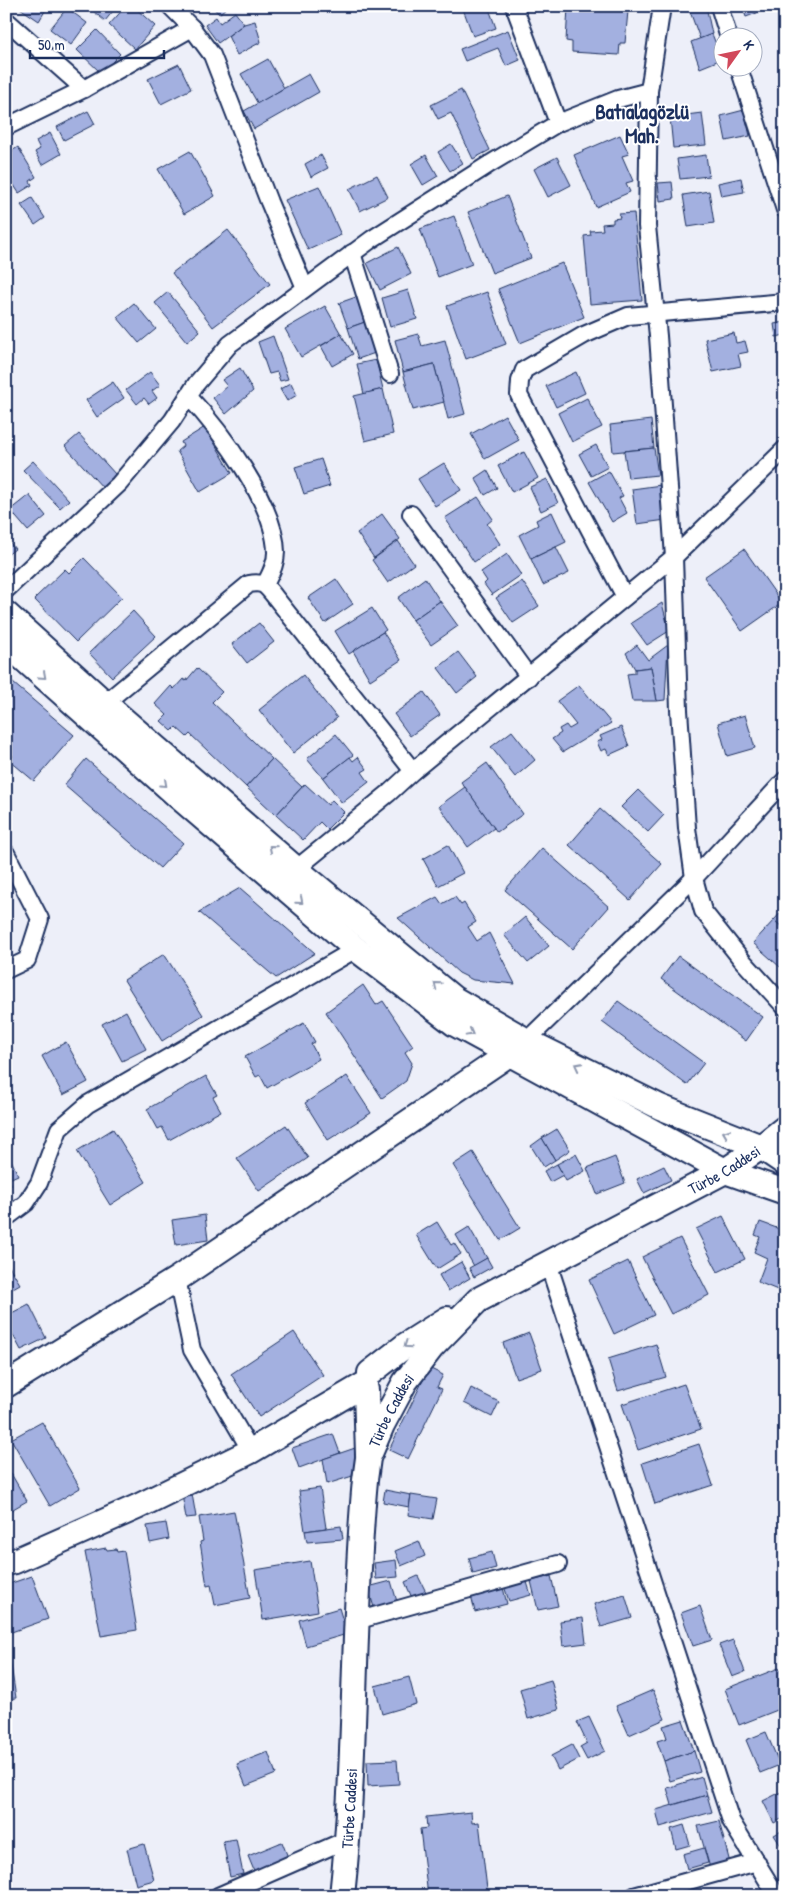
<svg xmlns="http://www.w3.org/2000/svg" width="791" height="1902" font-family="'Patrick Hand',sans-serif">
<style>
.building{fill:#a3b0e0;stroke:#1b2f5e}
.lines{fill:none;stroke-linecap:round;stroke-linejoin:round}
.street-casing{stroke:#1b2f5e;stroke-width:20}
.secondary-casing{stroke:#1b2f5e;stroke-width:28}
.street{stroke:#fff;stroke-width:16}
.secondary{stroke:#fff;stroke-width:24}
.oneway{stroke:#8d97ae}
.labels{text-anchor:middle;stroke-width:4;stroke-linejoin:round;paint-order:stroke}
.street-label{font-size:16px;fill:#1b2f5e;stroke:#fff}
.district-label{font-size:21px;font-weight:bold;fill:#1b2f5e;stroke:#fff}
</style>
<rect width="100%" height="100%" fill="#edeff9"/>
<filter id="ink" filterUnits="userSpaceOnUse"><feTurbulence type="fractalNoise" baseFrequency=".02" numOctaves="2"/><feDisplacementMap in="SourceGraphic" scale="10" xChannelSelector="R" yChannelSelector="G"/><feConvolveMatrix kernelMatrix="1 2 1 2 8 2 1 2 1" color-interpolation-filters="sRGB"/></filter>
<g filter="url(#ink)">
<g class="building">
<path d="M17,6H48L39,21Z"/>
<path d="M87,6H117L105,21Z"/>
<path d="M126,6H133L155,26L135,49L109,25Z"/>
<path d="M212,6H228L219,14Z"/>
<path d="M462,6H488L496,28L473,36Z"/>
<path d="M574,6H622V10L628,11L625,43H620L619,55L572,52V42L566,41L568,7Z"/>
<path d="M688,6H706L712,34L700,39Z"/>
<path d="M742,6H773V7L746,17Z"/>
<path d="M67,8L87,23L71,45L50,29Z"/>
<path d="M235,12L244,24L218,43L205,25L216,17L220,23Z"/>
<path d="M255,21L261,42L237,55L228,36L244,24Z"/>
<path d="M97,30L120,54L101,73L77,50Z"/>
<path d="M508,30L520,60L506,66L498,48L465,61L460,49Z"/>
<path d="M712,34L722,59L700,68L691,42Z"/>
<path d="M268,59L284,88L258,104L241,74Z"/>
<path d="M179,64L191,89L161,104L148,79Z"/>
<path d="M309,74L319,92L254,129L244,111Z"/>
<path d="M461,90L490,150L473,159L451,113L438,119L431,105Z"/>
<path d="M744,110L750,136L726,141L721,116Z"/>
<path d="M88,111L95,124L64,140L57,127Z"/>
<path d="M702,113L706,145L673,148L670,117Z"/>
<path d="M50,133L61,154L42,165L35,152L40,149L36,141Z"/>
<path d="M620,135L629,154L622,156L633,181L626,183L630,192L596,207L574,155Z"/>
<path d="M451,144L463,163L450,171L438,152Z"/>
<path d="M18,147L36,177L30,181L32,185L19,193L6,173V155Z"/>
<path d="M190,151L215,196L184,214L158,169Z"/>
<path d="M321,155L328,168L311,177L305,164Z"/>
<path d="M426,155L438,176L423,185L411,164Z"/>
<path d="M706,155L709,176L680,179L677,159Z"/>
<path d="M557,157L571,185L548,197L534,169Z"/>
<path d="M377,175L388,197L360,211L349,189Z"/>
<path d="M741,178L744,192L721,196L718,183Z"/>
<path d="M672,182L674,199L660,201L658,183Z"/>
<path d="M319,186L341,235L308,250L285,200Z"/>
<path d="M709,191L714,223L688,227L683,195Z"/>
<path d="M507,196L531,258L492,273L468,212Z"/>
<path d="M32,198L45,218L35,225L21,205Z"/>
<path d="M634,213L642,300L590,304L584,236L591,235L590,231L603,230L602,224L613,223V219L620,218L619,214Z"/>
<path d="M454,216L472,264L438,277L420,229Z"/>
<path d="M228,230L270,284L213,327L172,273Z"/>
<path d="M398,247L411,274L380,290L367,263Z"/>
<path d="M562,263L584,317L520,343L498,289Z"/>
<path d="M408,290L417,319L390,327L382,298Z"/>
<path d="M168,292L200,331L187,342L155,303Z"/>
<path d="M487,292L506,344L466,359L447,306Z"/>
<path d="M356,297L365,322L348,328L339,303Z"/>
<path d="M134,303L156,329L139,343L117,317Z"/>
<path d="M325,306L341,334L301,357L285,329Z"/>
<path d="M365,322L375,353L358,359L348,328Z"/>
<path d="M785,322V335L776,337L774,324Z"/>
<path d="M734,333L736,343L745,341L748,352L738,354L741,366L713,372L705,339Z"/>
<path d="M341,334L353,354L332,366L321,346Z"/>
<path d="M418,334L422,346L445,340L465,414L448,419L434,364L403,372L395,340Z"/>
<path d="M273,336L288,379L280,381L277,372L269,374L258,342Z"/>
<path d="M376,360L383,389L364,394L357,364Z"/>
<path d="M434,364L444,402L413,410L403,372Z"/>
<path d="M240,368L253,391L226,414L213,398L227,386L222,380Z"/>
<path d="M150,372L160,385L152,391L157,398L149,404L144,398L137,404L126,390Z"/>
<path d="M576,372L585,393L556,407L546,386Z"/>
<path d="M113,382L124,398L97,417L86,400Z"/>
<path d="M291,383L297,395L287,401L280,389Z"/>
<path d="M383,389L393,434L365,441L354,396Z"/>
<path d="M587,398L602,427L572,442L558,413Z"/>
<path d="M505,415L519,440L485,459L471,434Z"/>
<path d="M651,420L654,448L613,452L610,425Z"/>
<path d="M205,427L232,473L200,492L177,451L183,446L181,442Z"/>
<path d="M79,434L116,475L103,488L65,446Z"/>
<path d="M596,445L608,467L591,476L579,454Z"/>
<path d="M654,448L658,475L628,478L624,451Z"/>
<path d="M524,452L538,478L512,492L498,466Z"/>
<path d="M321,459L330,486L304,494L295,467Z"/>
<path d="M33,461L69,500L60,508L23,470Z"/>
<path d="M444,463L461,490L435,506L418,479Z"/>
<path d="M487,470L497,488L485,495L475,478Z"/>
<path d="M609,471L623,496L619,498L627,513L612,522L589,482Z"/>
<path d="M547,479L558,503L541,511L530,487Z"/>
<path d="M661,485L666,520L637,524L632,489Z"/>
<path d="M29,495L46,516L28,531L10,510Z"/>
<path d="M478,497L493,519L487,524L500,544L474,562L445,518Z"/>
<path d="M552,512L566,542L531,559L519,535L538,525L536,520Z"/>
<path d="M382,514L400,539L374,558L357,533Z"/>
<path d="M6,538L15,549L6,556Z"/>
<path d="M398,541L414,564L388,583L372,560Z"/>
<path d="M556,547L569,573L543,585L531,559Z"/>
<path d="M744,549L782,603L742,631L704,577Z"/>
<path d="M507,554L521,575L492,595L484,584L487,581L481,572Z"/>
<path d="M84,558L122,597L76,642L34,599L65,569L69,573Z"/>
<path d="M425,578L440,601L413,620L398,598Z"/>
<path d="M336,579L353,604L325,623L308,598Z"/>
<path d="M522,581L539,606L513,623L496,598Z"/>
<path d="M440,601L458,626L431,645L413,620Z"/>
<path d="M662,603L669,631L647,645L631,623Z"/>
<path d="M372,608L386,630L349,654L335,631Z"/>
<path d="M133,611L156,636L112,677L89,653Z"/>
<path d="M259,623L274,642L247,663L232,644Z"/>
<path d="M383,632L401,660L370,680L353,651Z"/>
<path d="M637,645L648,660L668,645L665,700L657,701L651,667L635,669L626,653Z"/>
<path d="M458,652L477,677L457,693L438,668Z"/>
<path d="M651,667L657,701H632L627,674L635,673V669Z"/>
<path d="M197,668L222,692L212,702L272,759L246,787L190,734L187,737L176,727L172,731L161,721L167,715L155,704L171,686L174,689L183,679L186,681Z"/>
<path d="M303,675L337,718L293,753L259,710Z"/>
<path d="M6,677L74,735L34,781L9,760L13,756L6,750L8,748L6,746Z"/>
<path d="M579,685L611,723L563,752L552,739L561,733L559,729L566,725L569,729L576,725L557,701Z"/>
<path d="M424,692L440,715L410,736L394,714Z"/>
<path d="M745,715L755,748L727,756L718,723Z"/>
<path d="M621,727L629,746L609,755L606,749L601,751L597,742L602,740L600,736Z"/>
<path d="M512,731L535,760L515,777L491,747Z"/>
<path d="M336,734L353,755L323,778L307,759Z"/>
<path d="M350,757L353,761L358,757L367,769L362,772L369,782L342,803L323,778Z"/>
<path d="M86,759L183,843L160,868L64,785Z"/>
<path d="M272,759L302,787L276,815L246,787Z"/>
<path d="M487,763L523,814L497,832L461,782Z"/>
<path d="M305,784L328,805L332,800L344,812L327,829L320,822L303,840L276,815Z"/>
<path d="M465,787L494,828L468,847L439,806Z"/>
<path d="M638,790L664,815L648,832L621,807Z"/>
<path d="M600,809L662,864L630,900L569,845Z"/>
<path d="M448,845L463,873L438,886L423,859Z"/>
<path d="M542,848L609,907L572,949L505,890Z"/>
<path d="M240,888L315,953L276,978L199,912Z"/>
<path d="M437,897L442,904L455,897L461,905L464,903L476,922L468,927L477,941L489,933L515,984L473,980L459,973L398,918Z"/>
<path d="M785,908V930L774,920Z"/>
<path d="M525,917L549,946L528,963L504,935Z"/>
<path d="M774,920L785,930V962L780,967L753,943Z"/>
<path d="M164,954L203,1015L162,1041L124,980Z"/>
<path d="M678,956L763,1017L746,1041L661,979Z"/>
<path d="M363,985L376,1005L383,1001L413,1046L405,1052L412,1063L406,1081L382,1098L326,1012Z"/>
<path d="M618,1001L704,1063L687,1085L602,1022Z"/>
<path d="M126,1011L146,1049L122,1061L102,1024Z"/>
<path d="M304,1023L315,1042L311,1044L319,1059L267,1088L260,1075L256,1077L245,1057Z"/>
<path d="M66,1042L88,1082L63,1095L42,1056Z"/>
<path d="M206,1076L217,1095L213,1097L221,1111L169,1140L162,1127L158,1129L147,1109Z"/>
<path d="M347,1076L371,1113L328,1140L305,1103Z"/>
<path d="M286,1125L308,1158L259,1191L237,1158Z"/>
<path d="M113,1129L146,1182L110,1205L77,1151Z"/>
<path d="M557,1129L570,1150L555,1160L542,1138Z"/>
<path d="M542,1138L555,1160L544,1167L531,1146Z"/>
<path d="M6,1149L18,1175L9,1179L12,1185L6,1187Z"/>
<path d="M473,1152L520,1228L500,1240L453,1165Z"/>
<path d="M576,1154L585,1171L566,1181L557,1164Z"/>
<path d="M615,1157L625,1183L597,1194L587,1168Z"/>
<path d="M557,1164L563,1175L550,1182L544,1171Z"/>
<path d="M664,1166L671,1180L644,1193L637,1179Z"/>
<path d="M205,1215L208,1240L176,1245L172,1220Z"/>
<path d="M723,1216L745,1259L718,1272L696,1229Z"/>
<path d="M437,1222L451,1245L454,1243L461,1254L437,1269L416,1235Z"/>
<path d="M760,1222L785,1231V1293L758,1282L767,1258L754,1252L760,1237L755,1235Z"/>
<path d="M469,1227L487,1258L474,1266L456,1235Z"/>
<path d="M680,1238L709,1295L671,1314L642,1257Z"/>
<path d="M487,1258L492,1267L474,1277L469,1268Z"/>
<path d="M6,1261L20,1284L6,1292Z"/>
<path d="M628,1261L654,1315L614,1334L589,1280Z"/>
<path d="M461,1262L470,1278L448,1291L439,1275Z"/>
<path d="M29,1304L46,1338L21,1350L6,1322V1316Z"/>
<path d="M294,1332L323,1375L259,1417L231,1374Z"/>
<path d="M529,1333L542,1369L516,1378L503,1343Z"/>
<path d="M656,1344L666,1377L618,1391L608,1359Z"/>
<path d="M429,1368L443,1375L437,1387L442,1389L408,1459L389,1450Z"/>
<path d="M684,1384L701,1429L638,1450L622,1404Z"/>
<path d="M471,1388L499,1402L492,1417L464,1403Z"/>
<path d="M42,1422L80,1488L50,1506L11,1439Z"/>
<path d="M333,1434L340,1453L299,1468L292,1448Z"/>
<path d="M699,1444L713,1485L655,1504L642,1463Z"/>
<path d="M361,1446L359,1474L327,1484L323,1459Z"/>
<path d="M6,1465L27,1501L6,1513Z"/>
<path d="M191,1488L196,1517L186,1518L181,1489Z"/>
<path d="M320,1488L326,1528L305,1531L299,1491Z"/>
<path d="M385,1490L411,1495L409,1507L383,1502Z"/>
<path d="M411,1495L437,1499L433,1519L408,1515Z"/>
<path d="M234,1511L250,1598L215,1605L211,1585L207,1586L200,1542L203,1541L199,1517Z"/>
<path d="M166,1523L169,1539L150,1543L147,1526Z"/>
<path d="M341,1526L343,1539L307,1542L305,1531Z"/>
<path d="M419,1541L425,1556L401,1566L395,1551Z"/>
<path d="M106,1548L107,1550L116,1549L117,1552L124,1551L137,1630L101,1636L85,1552Z"/>
<path d="M492,1552L496,1568L473,1574L469,1558Z"/>
<path d="M396,1560L398,1577L376,1579L374,1563Z"/>
<path d="M310,1561L318,1611L263,1620L255,1570Z"/>
<path d="M32,1576L48,1619L6,1634V1585Z"/>
<path d="M418,1576L427,1594L413,1600L405,1582Z"/>
<path d="M551,1576L558,1606L538,1610L531,1581Z"/>
<path d="M526,1579L531,1595L509,1601L504,1586Z"/>
<path d="M391,1581L398,1605L375,1611L368,1587Z"/>
<path d="M503,1588L507,1604L475,1612L471,1595Z"/>
<path d="M625,1595L632,1618L601,1627L594,1604Z"/>
<path d="M700,1606L712,1640L693,1646L681,1613Z"/>
<path d="M339,1608L347,1634L306,1646L299,1620Z"/>
<path d="M583,1618L586,1643L563,1646L560,1621Z"/>
<path d="M733,1640L745,1672L732,1677L719,1645Z"/>
<path d="M6,1652H9L16,1698L6,1699Z"/>
<path d="M779,1668L785,1681V1707L739,1725L725,1689Z"/>
<path d="M409,1677L416,1704L382,1714L375,1686Z"/>
<path d="M551,1680L559,1710L528,1719L520,1689Z"/>
<path d="M653,1690L665,1719L629,1735L616,1706Z"/>
<path d="M589,1717L605,1751L587,1760L580,1747L587,1743L577,1722Z"/>
<path d="M683,1720L694,1751L664,1761L657,1741L667,1738L663,1726Z"/>
<path d="M766,1732L780,1765L760,1773L746,1740Z"/>
<path d="M572,1745L579,1759L558,1770L551,1756Z"/>
<path d="M694,1751L700,1772L670,1781L664,1761Z"/>
<path d="M268,1752L276,1774L246,1786L237,1764Z"/>
<path d="M397,1760L399,1784L368,1786L367,1761Z"/>
<path d="M702,1777L707,1795L672,1805L667,1788Z"/>
<path d="M785,1790V1817L774,1823L763,1801Z"/>
<path d="M707,1795L712,1812L660,1827L656,1810Z"/>
<path d="M471,1812L472,1823L479,1822L487,1889L478,1890L479,1896H428L420,1829L427,1828L426,1817Z"/>
<path d="M719,1821L730,1863L710,1868L698,1826Z"/>
<path d="M684,1825L690,1845L676,1849L671,1829Z"/>
<path d="M785,1829V1852L774,1835Z"/>
<path d="M236,1839L243,1874L230,1877L223,1841Z"/>
<path d="M282,1842L289,1860L255,1873L248,1856Z"/>
<path d="M144,1844L154,1880L136,1885L127,1849Z"/>
<path d="M704,1848L708,1863L687,1869L683,1854Z"/>
<path d="M257,1884L261,1896H231Z"/>
<path d="M102,1888L104,1896H77Z"/>
</g>
<g class="lines">
<g class="street-casing">
<g id="street">
<path d="M170,6L192,28L212,55L269,202L305,288"/>
<path d="M514,6L558,123"/>
<path d="M662,6L649,91L647,226L658,336L674,557L679,710L687,828L694,878L703,911L742,960L785,1007"/>
<path d="M719,6L729,38"/>
<path d="M6,20L84,89"/>
<path d="M739,68L785,210"/>
<path d="M6,127L84,89L192,28"/>
<path d="M352,253L390,374"/>
<path d="M188,396C220,430 275,503 276,552C276,565 270,574 265,585"/>
<path d="M411,514L529,677"/>
<path d="M6,590L119,484L172,421L196,384L230,344L372,239L488,165L558,123L618,99L649,91"/>
<path d="M625,597L519,395L520,381L524,370L584,335L628,316L785,302"/>
<path d="M105,703L249,584C264,581 266,586 275,597L413,771"/>
<path d="M6,853L40,919L27,960L6,970"/>
<path d="M288,873L296,869L389,793L413,771L674,557L785,449"/>
<path d="M521,1046L694,878L785,780"/>
<path d="M6,1218L26,1203L39,1183L59,1129L88,1104L356,949"/>
<path d="M548,1263L731,1821L777,1896"/>
<path d="M177,1279L192,1350L251,1451"/>
<path d="M356,1621L558,1564"/>
<path d="M218,1896L348,1839"/>
<path d="M634,1896L757,1862"/>
</g>
</g>
<g class="secondary-casing">
<g id="secondary">
<path d="M6,614L119,716L296,869L454,999L527,1041L660,1107L761,1147L785,1163"/>
<path d="M6,643L179,797L356,949L455,1024L725,1171L785,1192"/>
<path d="M370,1373L406,1345L447,1319"/>
<path d="M6,1385L177,1279L509,1054"/>
<path d="M366,1390L368,1454"/>
<path d="M6,1563L15,1561L137,1507L251,1451L365,1384"/>
<path id="s1" d="M342,1896C357,1758 352,1618 365,1480L368,1458L382,1425L405,1382L432,1347L478,1300L725,1171L761,1147L785,1128"/>
</g>
</g>
<use href="#street" class="street"/>
<use href="#secondary" class="secondary"/>
</g>
<defs><path id="oneway-chevron" d="M-2-3.5L2.5 0L-2 3.5" fill="none" stroke-width="1.6" stroke-linecap="round" stroke-linejoin="round" transform="scale(1.25)"/></defs>
<g class="oneway">
<use href="#oneway-chevron" transform="translate(43 676) rotate(42)"/>
<use href="#oneway-chevron" transform="translate(164 784) rotate(42)"/>
<use href="#oneway-chevron" transform="translate(272 848) rotate(-139)"/>
<use href="#oneway-chevron" transform="translate(300 901) rotate(41)"/>
<use href="#oneway-chevron" transform="translate(437 985) rotate(-141)"/>
<use href="#oneway-chevron" transform="translate(470 1033) rotate(29)"/>
<use href="#oneway-chevron" transform="translate(578 1066) rotate(-153)"/>
<use href="#oneway-chevron" transform="translate(726 1133) rotate(-159)"/>
<use href="#oneway-chevron" transform="translate(407 1345) rotate(145)"/>
</g>
</g>
<g class="labels">
<g class="street-label">
<text dy="6" stroke="none"><textPath href="#s1" startOffset="912">Türbe Caddesi</textPath></text>
<text dy="6" stroke="none"><textPath href="#s1" startOffset="492">Türbe Caddesi</textPath></text>
<text dy="6" stroke="none"><textPath href="#s1" startOffset="88">Türbe Caddesi</textPath></text>
</g>
<g class="district-label">
<text x="642" y="119">Batıalagözlü<tspan x="642" dy="24">Mah.</tspan></text>
</g>
</g>
<rect width="791" height="1902" fill="none" stroke="#fff" stroke-width="25"/>
<rect x="12" y="12" width="766" height="1877" fill="none" stroke="#1b2f5e" stroke-width="2" filter="url(#ink)"/>
<g transform="translate(738 52) rotate(57)"><circle r="24" fill="#ffffff" stroke="#a4acbf"/>
<path d="M0-4L9 19L0 12L-9 19Z" fill="#d1495b"/>
<text y="-8" font-size="14" font-weight="bold" text-anchor="middle" fill="#1b2f5e">K</text>
</g>
<path d="M30 50v8h134v-8" fill="none" stroke="#1b2f5e" stroke-width="2.5"/>
<text x="38" y="50" font-size="15" fill="#1b2f5e" stroke="#ffffff" stroke-width="4" paint-order="stroke">50 m</text>
</svg>
